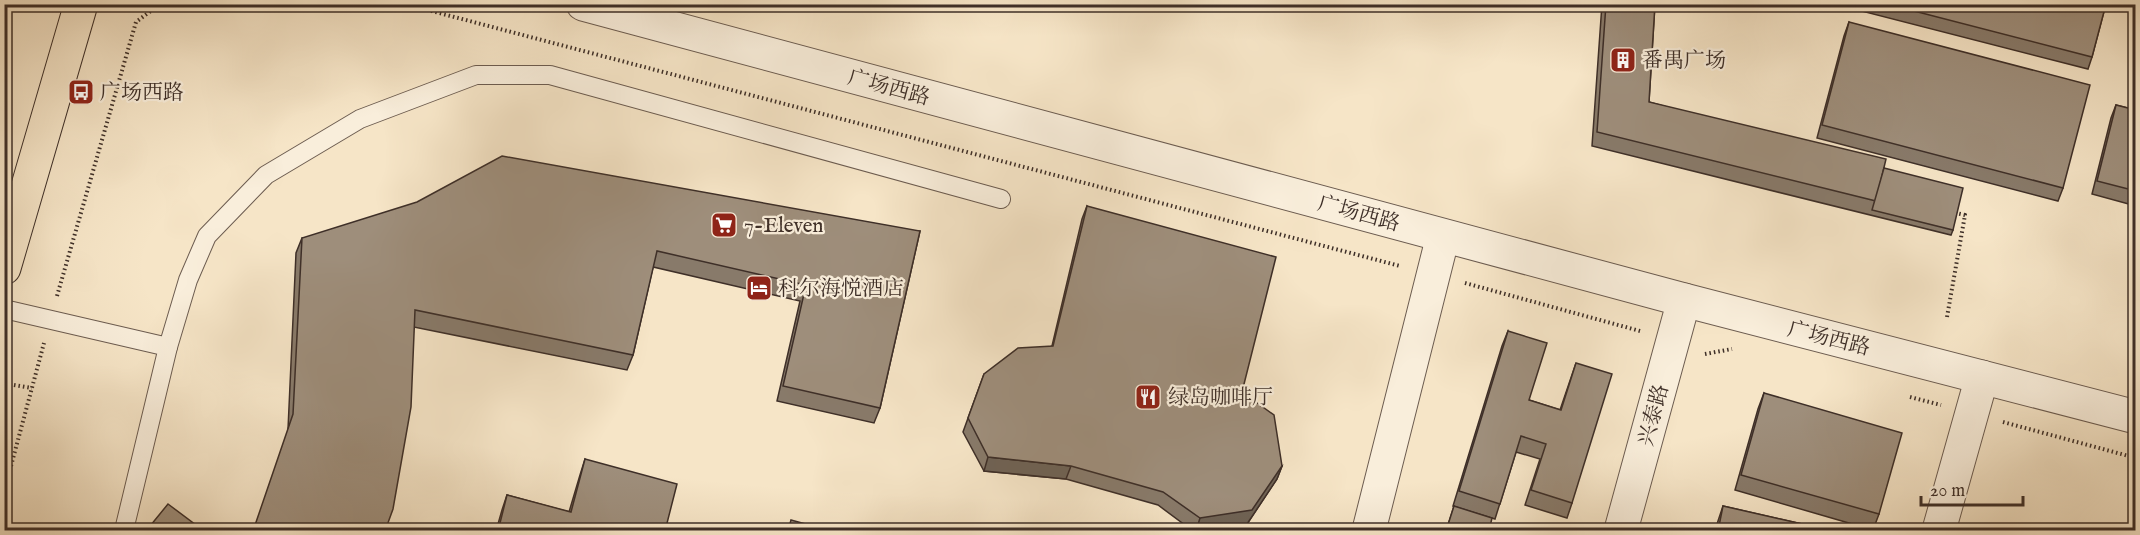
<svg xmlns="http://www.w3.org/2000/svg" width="2140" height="535" font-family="'IM FELL English','Noto Serif SC',serif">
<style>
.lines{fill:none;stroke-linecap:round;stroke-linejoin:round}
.service-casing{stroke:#6c5c50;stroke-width:20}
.minor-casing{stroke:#6c5c50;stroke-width:35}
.tertiary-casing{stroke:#6c5c50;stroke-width:35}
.primary-casing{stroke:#3e2f28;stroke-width:35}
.path{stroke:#3e2f28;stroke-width:4;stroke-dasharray:1.5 3;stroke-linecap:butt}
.service{stroke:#f9eedb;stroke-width:18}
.minor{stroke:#f9eedb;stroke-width:33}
.tertiary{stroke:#f9eedb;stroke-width:33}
.primary{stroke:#f6e5c7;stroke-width:33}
.wall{fill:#887a6a;stroke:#3e2f28;stroke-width:1.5}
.shaded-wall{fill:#6f6356;stroke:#3e2f28;stroke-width:1.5}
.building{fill:#9e8e7b;stroke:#3e2f28;stroke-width:1.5}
.labels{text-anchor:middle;stroke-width:4.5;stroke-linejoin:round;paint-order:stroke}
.poi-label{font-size:21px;fill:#3e2f28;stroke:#f9eedb;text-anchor:start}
.street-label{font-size:21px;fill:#3e2f28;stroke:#f9eedb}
</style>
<rect width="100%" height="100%" fill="#f6e5c7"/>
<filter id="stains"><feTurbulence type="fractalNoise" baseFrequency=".00333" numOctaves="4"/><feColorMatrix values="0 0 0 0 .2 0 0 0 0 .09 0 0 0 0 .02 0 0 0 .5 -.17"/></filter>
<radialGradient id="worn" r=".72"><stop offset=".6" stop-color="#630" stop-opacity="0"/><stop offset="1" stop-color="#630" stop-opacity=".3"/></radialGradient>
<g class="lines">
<g class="service-casing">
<g id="service">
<path d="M4,309L168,347L188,280L207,236L266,175L360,119L476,75H550L1001,199"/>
<path d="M124,530L168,347"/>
</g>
</g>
<g class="minor-casing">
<g id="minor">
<path d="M1369,530L1443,236"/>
<path d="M1939,530L1982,377"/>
</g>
</g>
<g class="tertiary-casing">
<g id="tertiary">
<path d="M583,4L1684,300L2136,417"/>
<path d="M1621,530L1684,300"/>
</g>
</g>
<g class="primary-casing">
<path id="primary" d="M4,268L81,4"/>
</g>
<g class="path">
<path d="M405,4L1400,266"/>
<path d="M1465,283L1640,331"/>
<path d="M57,296L136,22L160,4"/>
<path d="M1947,317L1965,215L1956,213"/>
<path d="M1705,354L1732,349"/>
<path d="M14,385L32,388"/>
<path d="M1910,397L1941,405"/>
<path d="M2003,422L2136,458"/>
<path d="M4,492L44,343"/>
</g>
<use href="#service" class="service"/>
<use href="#minor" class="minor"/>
<use href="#tertiary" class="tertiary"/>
<use href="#primary" class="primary"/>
</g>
<g class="wall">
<path d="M1602,4H1655L1649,102L1884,168L1953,230L1951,235L1592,146Z"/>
<path d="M1842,4H2106L2092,57L2088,69L1842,6Z"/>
<path d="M1849,22L2063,188L2058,201L1817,138L1844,36Z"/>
<path d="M2136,61V75L2132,74Z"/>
<path d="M2116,105L2136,110V206L2092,194L2111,118Z"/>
<path d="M1087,206L1242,392L1282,466L1277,479L1247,524L1204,531H1193L1158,505L1066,479L984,471L963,432L984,374L1052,346L1082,219Z"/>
<path d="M920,231L880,408L874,423L777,401L800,301L653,267L633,355L627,370L414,327L288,429L296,253L302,238Z"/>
<path d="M1508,331L1529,400L1560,410L1576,363L1572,503L1567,518L1525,505L1540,459L1516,452L1495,519L1456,507L1489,531H1446L1454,506H1453L1502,346Z"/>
<path d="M1764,393L1879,514L1873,530L1735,490L1758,409Z"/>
<path d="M585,459L665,531H496L502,510L507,495L569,512L580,475Z"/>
<path d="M1723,506L1833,531H1715L1718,521Z"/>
</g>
<g class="shaded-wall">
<path d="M988,457L1071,466L1066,479L984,471Z"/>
<path d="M1282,466L1277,479L1247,524L1204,531H1196L1200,518Z"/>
</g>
<g class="building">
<path d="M1606,4H1655L1649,102L1886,159L1876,201L1597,132Z"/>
<path d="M1887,4H2106L2092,57Z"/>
<path d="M1849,22L2090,85L2063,188L1822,125Z"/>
<path d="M2116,105L2136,110V191L2097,181Z"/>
<path d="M502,156L920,231L880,408L783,386L806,285L657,251L633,355L415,310L411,407L393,509L385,531H253L293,414L302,238L417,202Z"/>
<path d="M1884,168L1963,188L1953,230L1872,210Z"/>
<path d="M1087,206L1276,257L1242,392L1274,415L1282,466L1252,510L1200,518L1163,492L1071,466L988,457L968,418L984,374L1018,348L1053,346Z"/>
<path d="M1508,331L1547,343L1529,400L1561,410L1576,363L1612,374L1572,503L1531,490L1546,444L1521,436L1500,504L1459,491Z"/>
<path d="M1764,393L1902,433L1879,514L1741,475Z"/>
<path d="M585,459L677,484L665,531H498L507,495L571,512Z"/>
<path d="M168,504L204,531H146Z"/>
<path d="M1454,506L1492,518L1489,531H1446Z"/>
<path d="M1723,506L1833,531H1718Z"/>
<path d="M791,520L831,531H788Z"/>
</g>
<defs>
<g id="building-square" transform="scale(1.35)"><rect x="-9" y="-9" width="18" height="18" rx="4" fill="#8f2418" stroke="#f9eedb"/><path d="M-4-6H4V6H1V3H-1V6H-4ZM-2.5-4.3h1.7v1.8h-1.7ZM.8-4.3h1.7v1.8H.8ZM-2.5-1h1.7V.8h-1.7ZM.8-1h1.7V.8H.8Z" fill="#fff"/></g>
<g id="bus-square" transform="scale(1.35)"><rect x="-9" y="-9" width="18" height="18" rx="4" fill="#8f2418" stroke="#f9eedb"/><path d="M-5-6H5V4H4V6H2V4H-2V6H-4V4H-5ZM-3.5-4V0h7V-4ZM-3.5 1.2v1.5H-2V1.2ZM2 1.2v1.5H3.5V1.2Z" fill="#fff"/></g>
<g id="supermarket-square" transform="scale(1.35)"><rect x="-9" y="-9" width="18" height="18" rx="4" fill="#8f2418" stroke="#f9eedb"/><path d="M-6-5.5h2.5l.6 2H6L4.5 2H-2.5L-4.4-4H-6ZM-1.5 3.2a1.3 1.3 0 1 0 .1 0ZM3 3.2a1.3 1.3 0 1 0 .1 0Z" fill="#fff"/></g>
<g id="hotel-square" transform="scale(1.35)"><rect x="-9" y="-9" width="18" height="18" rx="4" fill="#8f2418" stroke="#f9eedb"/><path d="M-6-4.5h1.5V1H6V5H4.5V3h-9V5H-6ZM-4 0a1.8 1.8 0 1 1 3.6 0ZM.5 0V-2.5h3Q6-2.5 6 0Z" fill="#fff"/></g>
<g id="restaurant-square" transform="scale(1.35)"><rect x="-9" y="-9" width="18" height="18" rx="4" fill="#8f2418" stroke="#f9eedb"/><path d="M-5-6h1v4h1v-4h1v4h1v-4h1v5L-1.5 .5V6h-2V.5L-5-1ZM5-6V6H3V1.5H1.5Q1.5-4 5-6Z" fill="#fff"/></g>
</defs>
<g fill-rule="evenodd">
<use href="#building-square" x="1623" y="60"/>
<use href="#bus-square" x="81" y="92"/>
<use href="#supermarket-square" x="724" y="225"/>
<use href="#hotel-square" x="759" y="288"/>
<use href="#restaurant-square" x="1148" y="397"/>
</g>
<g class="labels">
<g class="poi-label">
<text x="1642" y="67">番禺广场</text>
<text x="100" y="99">广场西路</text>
<text x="744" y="232">7-Eleven</text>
<text x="778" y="295">科尔海悦酒店</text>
<text x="1168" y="404">绿岛咖啡厅</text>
</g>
<g class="street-label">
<text transform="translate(889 87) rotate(15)" y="7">广场西路</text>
<text transform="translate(1359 213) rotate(15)" y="7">广场西路</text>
<text transform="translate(1829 338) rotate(14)" y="7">广场西路</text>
<text transform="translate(1653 415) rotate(-75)" y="7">兴泰路</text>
</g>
</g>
<rect width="2140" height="535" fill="none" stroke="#f6e5c7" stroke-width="24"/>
<rect x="6" y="6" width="2128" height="523" fill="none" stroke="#3e2f28" stroke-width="3"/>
<rect x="12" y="12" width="2116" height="511" fill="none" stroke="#3e2f28" stroke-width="1.5"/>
<path d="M1921 496v9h102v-9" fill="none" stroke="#3e2f28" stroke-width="3"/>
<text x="1930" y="496" font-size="18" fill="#3e2f28" stroke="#f9eedb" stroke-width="4.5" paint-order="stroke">20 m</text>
<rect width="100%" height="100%" filter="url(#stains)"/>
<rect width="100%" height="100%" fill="url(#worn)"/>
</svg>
